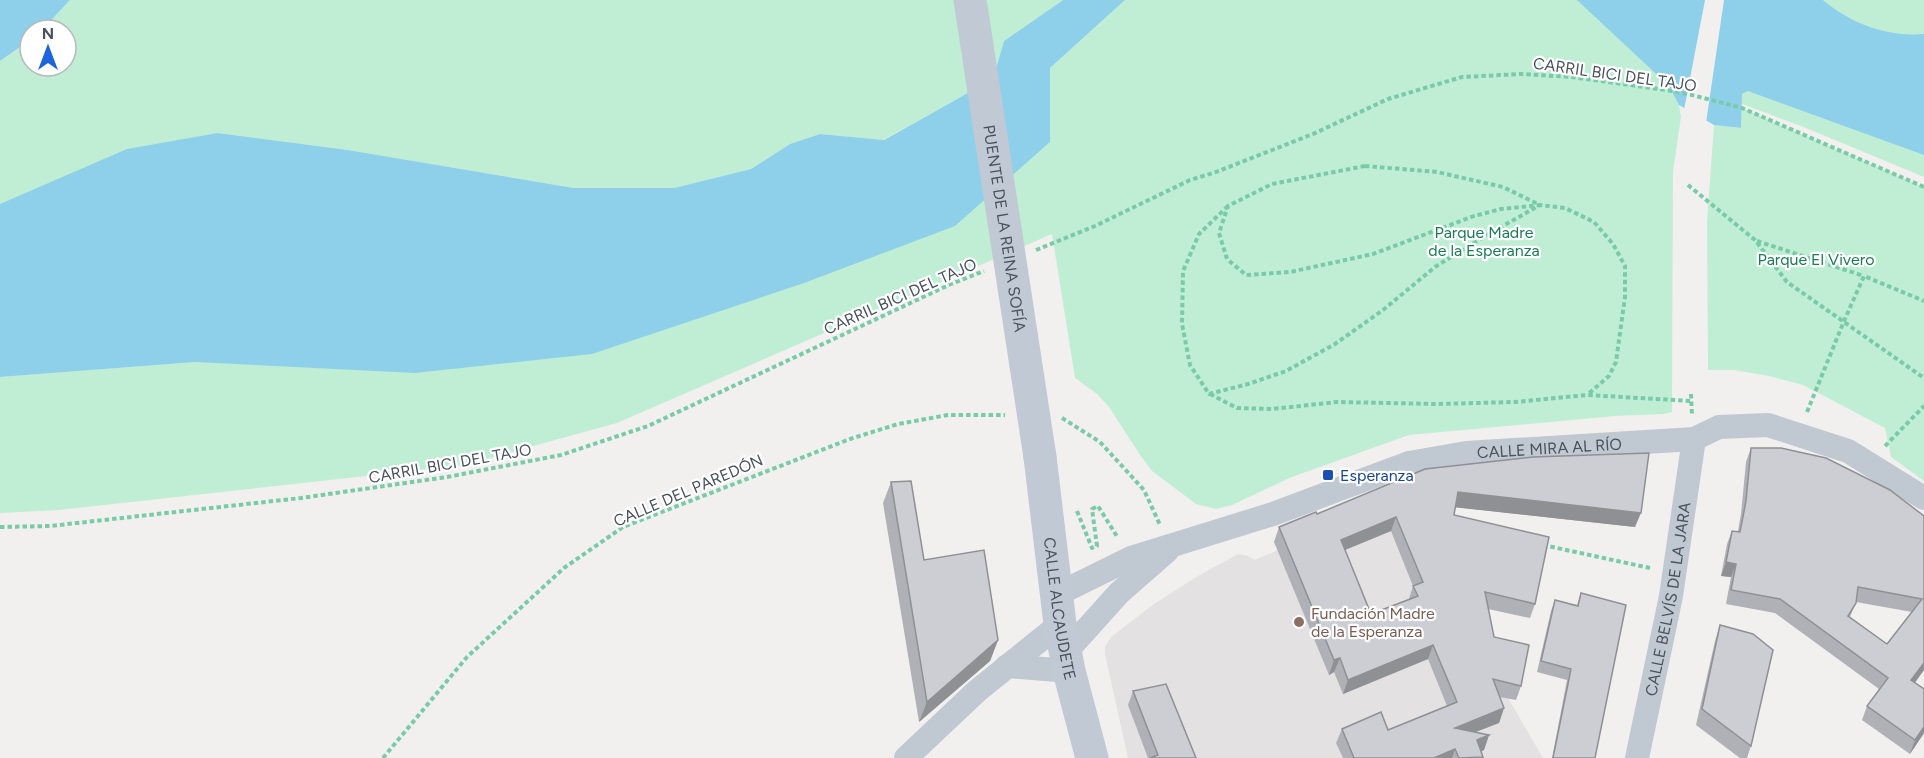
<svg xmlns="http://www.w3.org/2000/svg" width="1924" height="758" font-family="Figtree,sans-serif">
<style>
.education{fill:#e3e1e1}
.green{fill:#c0eed5}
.water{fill:#8ed0e9}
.pier{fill:#f2f0ef}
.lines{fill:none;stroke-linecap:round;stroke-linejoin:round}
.path{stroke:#79cba8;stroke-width:4;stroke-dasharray:4.5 3;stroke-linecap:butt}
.street{stroke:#c0c9d1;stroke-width:24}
.secondary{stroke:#c1c9d5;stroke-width:33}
.secondary-bridge{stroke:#c1c9d5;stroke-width:33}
.wall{fill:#afb1b6;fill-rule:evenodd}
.shaded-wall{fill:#8f9094}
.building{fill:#ccced4;stroke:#8f9094;stroke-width:1.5;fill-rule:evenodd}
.transit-dot{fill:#1a4fb4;stroke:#fff;stroke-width:2}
.education-dot{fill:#8d6e63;stroke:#fff;stroke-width:2}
.labels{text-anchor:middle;stroke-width:4.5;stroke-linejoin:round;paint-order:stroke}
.street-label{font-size:16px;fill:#48515c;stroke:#fff}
.park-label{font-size:16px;fill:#1a7c52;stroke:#fff}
.transit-label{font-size:16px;fill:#164399;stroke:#fff;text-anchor:start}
.education-label{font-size:16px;fill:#785e54;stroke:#fff;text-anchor:start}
</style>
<rect width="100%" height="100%" fill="#f2f0ef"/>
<path class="education" d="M1419,483L1497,679L1543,758H1128L1105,654V647L1111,637L1154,604L1198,576L1238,554L1248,556L1255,560L1278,550L1274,542Z"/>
<g class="green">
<path d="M70,0H1063L1004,41L995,72L966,94L883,140L820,134L790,144L751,169L674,188H574L348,150L218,133L37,189L0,204V61L30,40V66H66V30H42Z"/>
<path d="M1125,0H1585L1924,99V177L1801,126L1742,104L1668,84L1673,91L1679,105L1681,117L1673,172L1672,412L1664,414L1615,416L1409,435L1292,477L1232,505L1216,509L1196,504L1152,471L1140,455L1109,407L1097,394L1075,378L1052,234L617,423L465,465L59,510L0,513V377L196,362L1049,142L1050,68Z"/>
<path d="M1823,0H1924V34C1887,37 1852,24 1823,0Z"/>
<path d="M1742,108L1924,187V481L1891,457L1885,428L1803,385L1769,376L1734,370H1708L1707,221L1714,125L1740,128Z"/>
</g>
<g class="water">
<path d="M0,0H70L42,30H30V40L0,61Z"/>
<path d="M1063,0H1125L1050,68V142L955,226L804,283L592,354L415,373L196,362L0,377V204L127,149L218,133L348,150L574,188H674L751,169L790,144L820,134L884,140L966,94L995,72L1004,41Z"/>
<path d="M1577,0H1823C1852,24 1887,37 1924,34V155L1748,91L1742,94L1741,128L1714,125L1679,105L1669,86Z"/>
</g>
<path class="pier" d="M1705,0H1724L1706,123L1684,110Z"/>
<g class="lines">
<g class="path">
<path d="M1365,166L1437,172L1503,187L1540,205L1501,209L1474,216L1373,254L1290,272L1246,275L1227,259L1219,233L1228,206L1272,184Z"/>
<path d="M1688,185L1755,240L1787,282L1924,378"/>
<path d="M1228,206L1199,234L1183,271L1182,324L1190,365L1209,394L1248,384L1286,371L1335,344L1383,310L1435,267L1480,239L1540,205L1565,208L1594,222L1613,244L1625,266V297L1616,362L1609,376L1587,395"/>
<path d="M1757,241L1864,276"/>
<path d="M1036,250L1095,226L1190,180L1216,172L1313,134L1388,99L1462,77L1521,74L1572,77L1673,91L1696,96L1742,108L1924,187"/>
<path d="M1210,394L1237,408L1272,409L1337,402L1437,404L1515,402L1587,395L1692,401"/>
<path d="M1691,394L1692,415"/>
<path d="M1807,412L1844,321L1864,276L1924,301"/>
<path d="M1062,418L1100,442L1144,490L1160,525"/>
<path d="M1885,446L1924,406"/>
<path d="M1077,511L1092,548L1097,546L1092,509L1098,506L1118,538"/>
<path d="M0,527L50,526L301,498L447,477L561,455L648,426L951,284L984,271"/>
<path d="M1543,545L1650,568"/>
<path d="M383,758L467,657L564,568L623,527L850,439L898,424L948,415H1005"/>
</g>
<g class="street">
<path id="s1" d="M1056,595L1131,558L1273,514L1409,463L1466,453L1694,439L1719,427L1768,425L1848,451L1924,498"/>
<path d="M1066,652L1119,593L1167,551"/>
<path d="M1007,666L1069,671"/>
<path d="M906,758L977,691L1060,624"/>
<path id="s2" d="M1637,758L1671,596L1694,439"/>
</g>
<path class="secondary" id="s3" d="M1040,457L1060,624L1069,671L1092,758"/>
<path class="secondary-bridge" id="s4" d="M970,0L1040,457"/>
</g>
<g class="wall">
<path d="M1751,448L1924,516V670L1915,683L1924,689V733L1910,754L1862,720L1867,706L1879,689L1775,613L1726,604L1731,577L1721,576L1727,544L1732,531H1738L1741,514L1746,462ZM1856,602L1912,612L1887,644L1850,617Z"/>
<path d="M1425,469L1635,527L1455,507L1454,515L1535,604L1530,618L1488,609L1494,637L1521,686L1516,700L1500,697L1504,708L1499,723L1475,732L1489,735L1484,750L1481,751L1483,758H1343L1336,743L1342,729L1388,730L1447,706L1428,659L1343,694L1334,672L1329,675L1274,542L1279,527L1317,514ZM1391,531L1413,586L1409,599L1371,614L1345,550Z"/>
<path d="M891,482L924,560L998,640L990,661L919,722L883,503Z"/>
<path d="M1581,593L1595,758H1552L1567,680L1537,672L1551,611L1555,600L1577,605Z"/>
<path d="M1720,625L1751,746L1747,758H1740L1696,725L1715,641Z"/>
<path d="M1133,691L1196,758H1148L1128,705Z"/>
</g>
<g class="shaded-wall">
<path d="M1458,492L1641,513L1635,527L1452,507Z"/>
<path d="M1396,517L1391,531L1335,554L1341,540Z"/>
<path d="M1726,562L1736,564L1731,577L1721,576Z"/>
<path d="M998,640L990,661L919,722L927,702Z"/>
<path d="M1433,645L1428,659L1343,694L1348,680Z"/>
<path d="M1340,658L1334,672L1329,675L1334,660Z"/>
<path d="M1924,663V670L1906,694L1911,680Z"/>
<path d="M1504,708L1499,723L1450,742L1455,728Z"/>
<path d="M1924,727V733L1910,754L1915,740Z"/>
<path d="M1489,735L1484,750L1472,755L1477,740Z"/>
<path d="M1455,749L1452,758H1434Z"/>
</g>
<g class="building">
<path d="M1751,448H1781L1826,458L1890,490L1924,516V663L1911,680L1924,689V727L1915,740L1867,706L1888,678L1780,599L1731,590L1736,564L1726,562L1732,531L1740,532L1746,501ZM1858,587L1922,599L1887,644L1848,616L1856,603Z"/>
<path d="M1649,453L1641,513L1458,492L1454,515L1549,537L1535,604L1485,592L1494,637L1529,645L1521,686L1493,679L1504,708L1455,728L1489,735L1477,740L1483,757L1459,758L1455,749L1434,758H1354L1342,729L1381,712L1388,730L1457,702L1433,645L1348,680L1340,658L1334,660L1279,527L1316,512L1317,514L1425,469L1533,457ZM1396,517L1423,582L1413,586L1418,596L1371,614L1341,540Z"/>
<path d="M911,481L924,560L984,550L998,640L927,702L891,482Z"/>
<path d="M1581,593L1626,605L1595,758H1553L1571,669L1541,661L1555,600L1578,606Z"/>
<path d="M1720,625L1753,634L1773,650L1751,746L1702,709Z"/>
<path d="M1166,684L1196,758H1150L1158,755L1133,691Z"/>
</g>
<rect class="transit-dot" x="1322" y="469" width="12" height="12" rx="3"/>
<circle class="education-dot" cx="1299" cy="622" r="6"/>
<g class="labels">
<g class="street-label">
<text transform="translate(1615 74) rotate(8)" y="6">CARRIL BICI DEL TAJO</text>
<text dy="6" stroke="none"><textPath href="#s4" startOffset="231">PUENTE DE LA REINA SOFÍA</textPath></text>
<text transform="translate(900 296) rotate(-24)" y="6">CARRIL BICI DEL TAJO</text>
<text dy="6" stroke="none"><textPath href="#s1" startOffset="519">CALLE MIRA AL RÍO</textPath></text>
<text transform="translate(450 463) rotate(-10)" y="6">CARRIL BICI DEL TAJO</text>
<text transform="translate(688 490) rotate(-23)" y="6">CALLE DEL PAREDÓN</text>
<text dy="6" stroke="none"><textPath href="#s2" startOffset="162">CALLE BELVÍS DE LA JARA</textPath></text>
<text dy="6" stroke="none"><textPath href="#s3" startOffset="153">CALLE ALCAUDETE</textPath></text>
</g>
<g class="park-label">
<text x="1484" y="238">Parque Madre<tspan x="1484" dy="18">de la Esperanza</tspan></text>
<text x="1816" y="265">Parque El Vivero</text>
</g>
<g class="transit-label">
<text x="1340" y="481">Esperanza</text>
</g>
<g class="education-label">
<text x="1311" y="619">Fundación Madre<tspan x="1311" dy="18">de la Esperanza</tspan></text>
</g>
</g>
<g transform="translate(48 48)"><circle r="28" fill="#ffffff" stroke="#b6b9be" stroke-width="1.5"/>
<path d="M0-4.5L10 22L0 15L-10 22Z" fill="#1f64dc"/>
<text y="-9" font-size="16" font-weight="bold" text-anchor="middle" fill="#48515c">N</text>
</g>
</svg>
